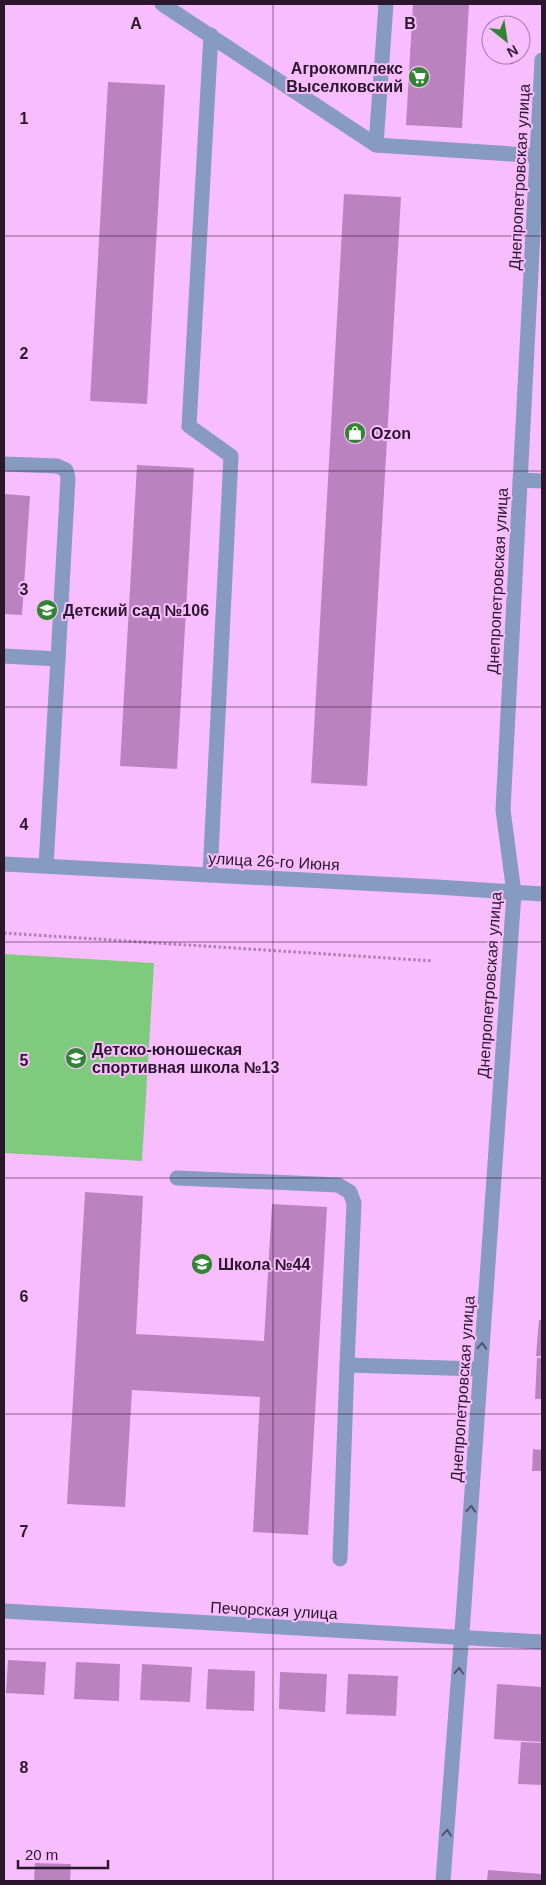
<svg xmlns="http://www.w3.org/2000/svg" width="546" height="1885" font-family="Helvetica,sans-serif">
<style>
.green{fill:#7ecb7d}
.building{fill:#ba83bf}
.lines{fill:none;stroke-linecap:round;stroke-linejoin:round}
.path{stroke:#ac7fb0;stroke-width:3;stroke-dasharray:2.5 2.5;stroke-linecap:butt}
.minor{stroke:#879ac0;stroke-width:15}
.oneway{stroke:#545170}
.grid{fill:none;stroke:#2b162e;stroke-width:1;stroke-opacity:0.55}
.labels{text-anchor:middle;stroke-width:4;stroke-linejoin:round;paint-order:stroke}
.poi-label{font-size:16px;font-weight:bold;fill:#2b162e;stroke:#f8bdfd;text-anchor:start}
.street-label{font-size:16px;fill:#2b162e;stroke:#f8bdfd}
.grid-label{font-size:16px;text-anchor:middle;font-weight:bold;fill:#2b162e;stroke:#f8bdfd;stroke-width:4;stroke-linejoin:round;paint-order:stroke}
</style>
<rect width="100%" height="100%" fill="#f8bdfd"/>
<path class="green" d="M4,954L154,963L142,1161L4,1153Z"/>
<g class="building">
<path d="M413,4H469L462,128L406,125Z"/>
<path d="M108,82L165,85L147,404L90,401Z"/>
<path d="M344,194L401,197L367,786L311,783Z"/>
<path d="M137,465L194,468L177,769L120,766Z"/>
<path d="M4,494L30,496L22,615L4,614Z"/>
<path d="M85,1192L143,1196L136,1334L264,1341L272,1204L327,1207L308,1535L253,1532L260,1397L132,1390L125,1507L67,1504Z"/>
<path d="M539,1320H542V1356H536Z"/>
<path d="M537,1358H542V1399H535Z"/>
<path d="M533,1449L542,1450V1471H532Z"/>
<path d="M8,1660L46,1662L44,1695L6,1693Z"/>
<path d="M76,1662L120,1664L119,1701L74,1699Z"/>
<path d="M142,1664L192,1667L190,1702L140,1700Z"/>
<path d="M208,1669L255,1671L254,1711L206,1709Z"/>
<path d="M280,1672L327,1674L325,1712L279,1709Z"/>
<path d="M348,1674L398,1676L396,1716L346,1714Z"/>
<path d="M497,1684L542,1687V1742L494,1739Z"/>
<path d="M521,1742L542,1743V1785L518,1784Z"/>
<path d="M35,1863L71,1864L70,1881H34Z"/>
<path d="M488,1870L542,1874V1881H487Z"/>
</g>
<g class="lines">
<path class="path" d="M4,933L433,961"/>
<g class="minor">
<path d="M162,4L376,145L542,156"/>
<path d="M376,145L386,4"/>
<path d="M4,464L57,466L66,470L68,478L58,659L4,656"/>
<path d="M520,480L542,481"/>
<path d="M4,864L437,887L542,894"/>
<path d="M46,866L58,659"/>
<path d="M210,875L231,456L189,426L211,35"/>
<path d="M177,1178L338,1185L350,1192L354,1203L347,1365"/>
<path d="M340,1559L347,1365L480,1369"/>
<path d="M4,1611L542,1642"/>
<path d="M443,1881L464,1605L514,893L503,810L542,60"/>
</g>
</g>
<defs><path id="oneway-chevron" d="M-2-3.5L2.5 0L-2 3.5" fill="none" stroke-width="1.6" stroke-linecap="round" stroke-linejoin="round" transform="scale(1.25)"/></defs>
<g class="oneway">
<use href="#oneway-chevron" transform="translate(482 1346) rotate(-86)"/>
<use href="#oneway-chevron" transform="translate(471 1509) rotate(-86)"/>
<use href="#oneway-chevron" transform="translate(459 1671) rotate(-86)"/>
<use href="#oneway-chevron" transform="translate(447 1833) rotate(-86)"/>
</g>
<path class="grid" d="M273,4V1881M4,236H542M4,471H542M4,707H542M4,942H542M4,1178H542M4,1414H542M4,1649H542"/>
<defs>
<g id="supermarket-disc" transform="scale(1.125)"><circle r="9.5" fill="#308432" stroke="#f8bdfd"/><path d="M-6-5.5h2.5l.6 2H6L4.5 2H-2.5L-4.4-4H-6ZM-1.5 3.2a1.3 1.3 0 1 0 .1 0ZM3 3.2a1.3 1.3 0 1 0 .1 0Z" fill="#fff"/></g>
<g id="shop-disc" transform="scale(1.125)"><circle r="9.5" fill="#308432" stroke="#f8bdfd"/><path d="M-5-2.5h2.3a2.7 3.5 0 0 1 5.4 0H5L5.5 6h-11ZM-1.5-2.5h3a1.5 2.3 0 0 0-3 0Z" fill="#fff"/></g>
<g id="school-disc" transform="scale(1.125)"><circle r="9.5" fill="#308432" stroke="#f8bdfd"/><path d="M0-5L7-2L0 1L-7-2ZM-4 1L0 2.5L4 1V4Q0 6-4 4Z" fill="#fff"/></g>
</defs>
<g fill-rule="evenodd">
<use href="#supermarket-disc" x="419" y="77"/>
<use href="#shop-disc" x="355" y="433"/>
<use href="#school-disc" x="47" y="610"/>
<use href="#school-disc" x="76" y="1058"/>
<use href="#school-disc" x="202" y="1264"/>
</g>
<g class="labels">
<g class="poi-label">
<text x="403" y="74" text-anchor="end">Агрокомплекс<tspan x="403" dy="18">Выселковский</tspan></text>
<text x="371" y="439">Ozon</text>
<text x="63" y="616">Детский сад №106</text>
<text x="92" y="1055">Детско-юношеская<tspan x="92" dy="18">спортивная школа №13</tspan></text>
<text x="218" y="1270">Школа №44</text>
</g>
<g class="street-label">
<text transform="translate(519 177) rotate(-87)" y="6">Днепропетровская улица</text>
<text transform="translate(497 581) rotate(-87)" y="6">Днепропетровская улица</text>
<text transform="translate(274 861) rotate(3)" y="6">улица 26-го Июня</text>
<text transform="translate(489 985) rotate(-86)" y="6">Днепропетровская улица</text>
<text transform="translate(462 1389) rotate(-86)" y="6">Днепропетровская улица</text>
<text transform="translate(274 1610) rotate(3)" y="6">Печорская улица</text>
</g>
</g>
<g class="grid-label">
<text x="136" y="29">A</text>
<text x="410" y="29">B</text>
<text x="24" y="124">1</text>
<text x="24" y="359">2</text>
<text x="24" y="595">3</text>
<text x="24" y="830">4</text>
<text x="24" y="1066">5</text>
<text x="24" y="1302">6</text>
<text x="24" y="1537">7</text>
<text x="24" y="1773">8</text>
</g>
<rect width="546" height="1885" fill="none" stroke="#2b162e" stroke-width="10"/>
<g transform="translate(506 40) rotate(150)"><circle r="24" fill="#f8bdfd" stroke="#a67aaa"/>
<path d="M0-4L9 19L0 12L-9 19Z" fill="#308432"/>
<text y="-8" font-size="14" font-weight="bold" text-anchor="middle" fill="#2b162e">N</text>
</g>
<path d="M18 1860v8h90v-8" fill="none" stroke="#2b162e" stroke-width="2.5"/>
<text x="25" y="1860" font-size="15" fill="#2b162e" stroke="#f8bdfd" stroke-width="4" paint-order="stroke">20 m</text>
</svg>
